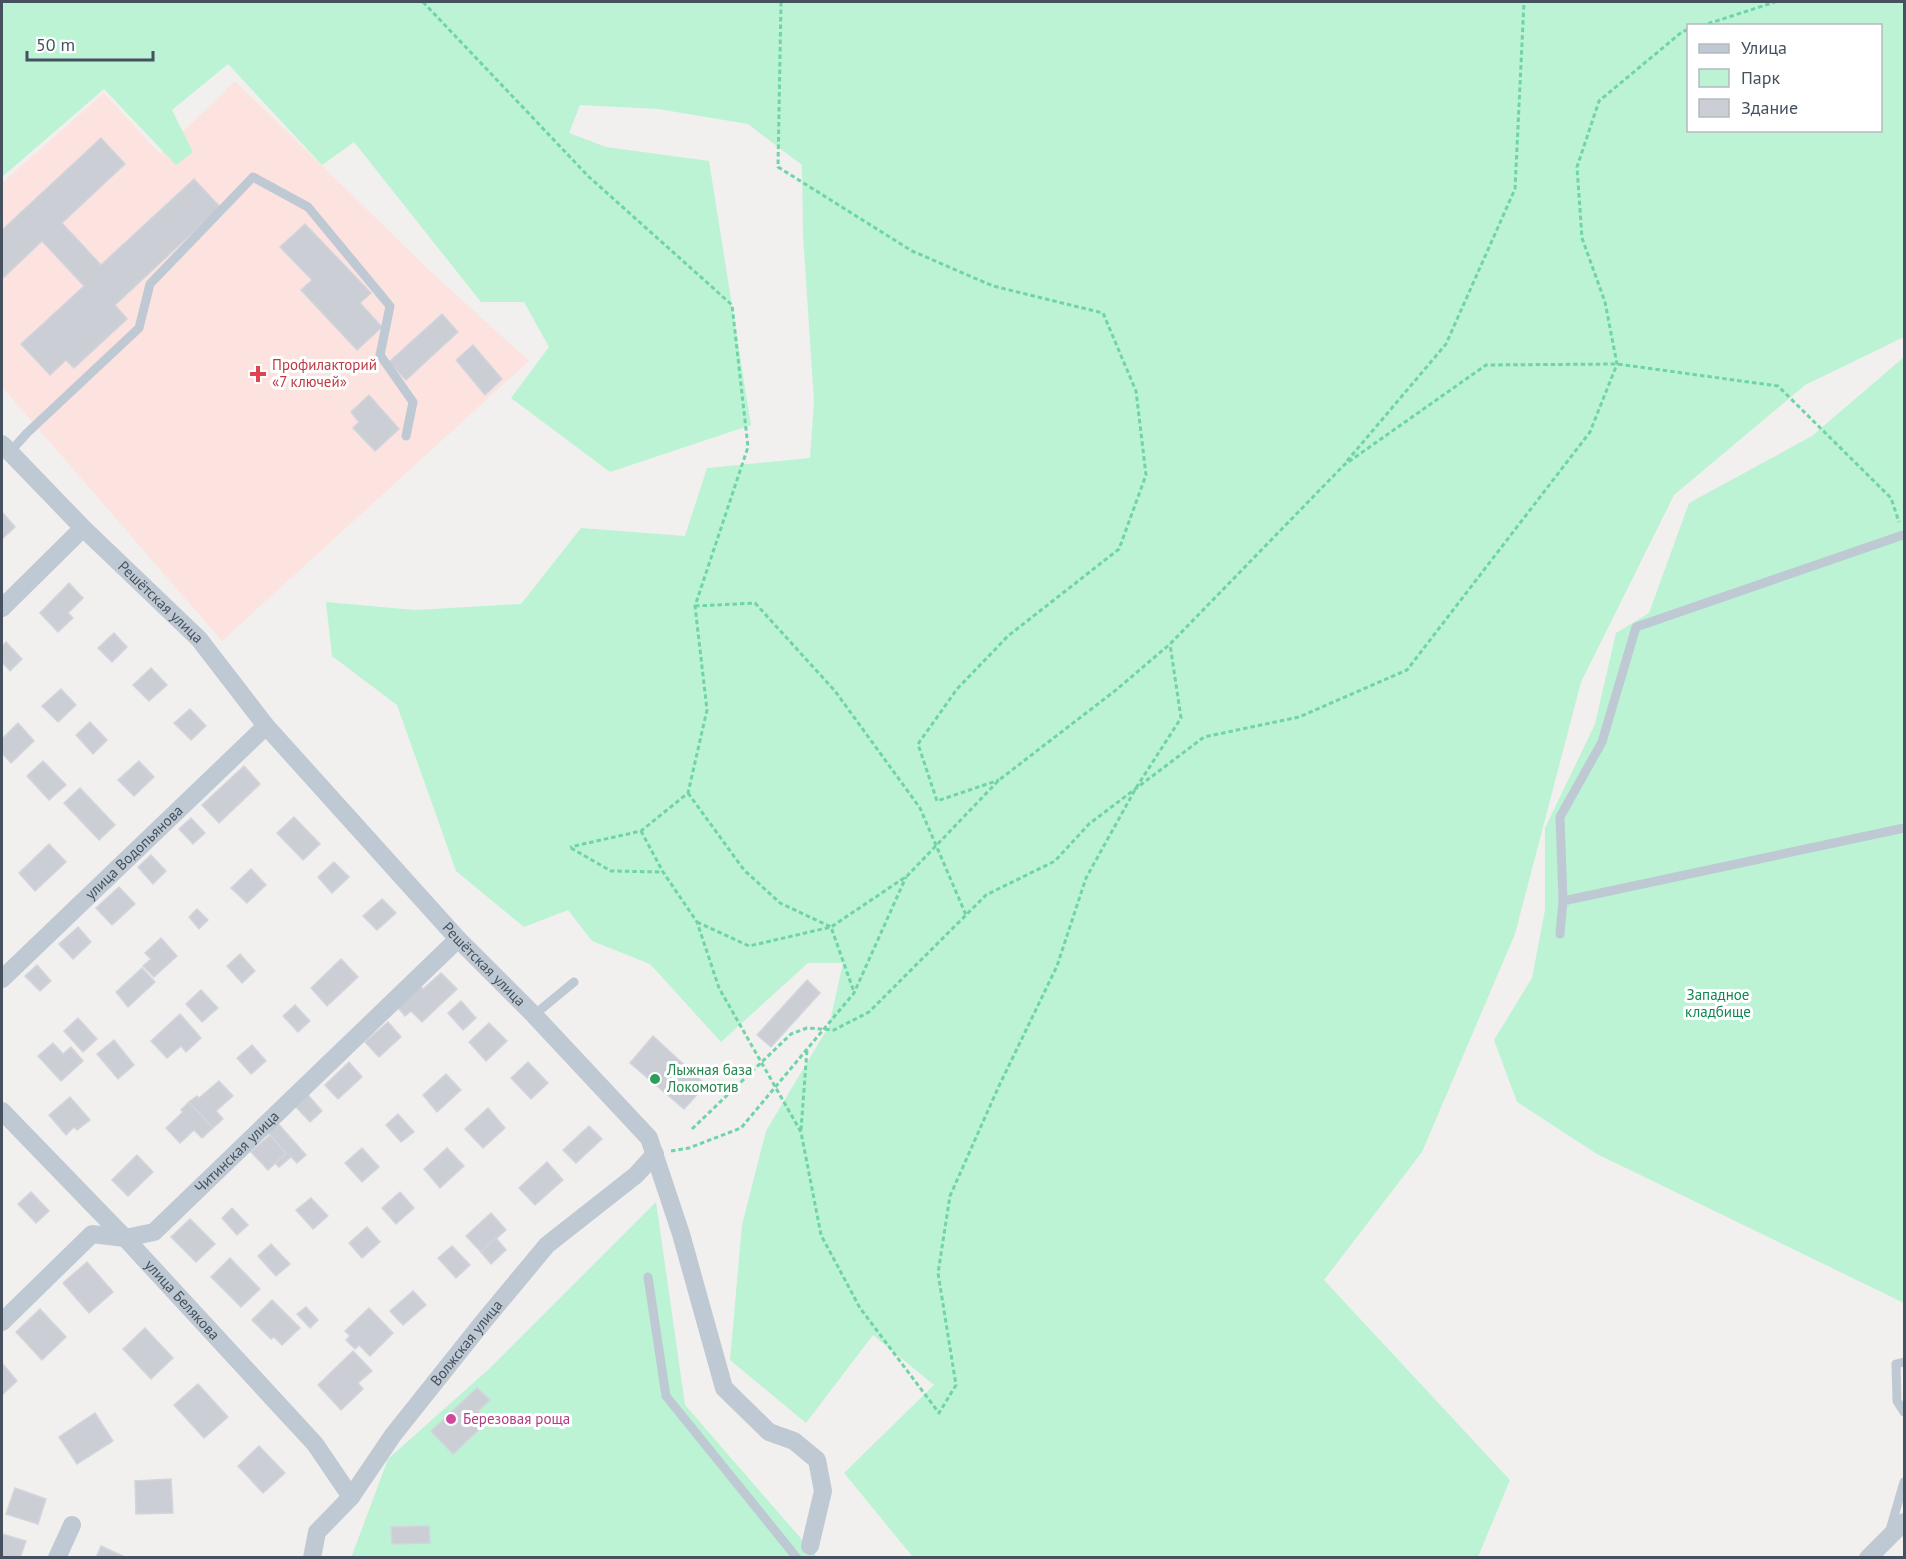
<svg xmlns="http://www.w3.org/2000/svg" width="1906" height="1559" font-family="'PT Sans',sans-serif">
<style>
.medical{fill:#fde3df}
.green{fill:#bbf3d4;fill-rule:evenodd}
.building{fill:#cbced4;stroke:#d3d5dc;stroke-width:1.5}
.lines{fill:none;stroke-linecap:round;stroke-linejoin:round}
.path{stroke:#70d4a9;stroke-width:3;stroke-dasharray:4.5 3;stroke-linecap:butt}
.lane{stroke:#bfc9d3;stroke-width:9}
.street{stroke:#bfc9d3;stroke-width:18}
.health-dot{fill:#e0444e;stroke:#fff;stroke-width:2}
.leisure-dot{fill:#2e9e5b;stroke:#fff;stroke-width:2}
.hotel-dot{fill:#d1479c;stroke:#fff;stroke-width:2}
.labels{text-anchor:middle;stroke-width:6;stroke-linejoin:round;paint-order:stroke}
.health-label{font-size:15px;fill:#be3a42;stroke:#fff;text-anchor:start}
.street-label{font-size:15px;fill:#46515f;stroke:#fff}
.park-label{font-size:15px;fill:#108754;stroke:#fff}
.leisure-label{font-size:15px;fill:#27864d;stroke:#fff;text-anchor:start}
.hotel-label{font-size:15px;fill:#b23c85;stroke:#fff;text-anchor:start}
</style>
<rect width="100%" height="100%" fill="#f2efef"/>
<path class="medical" d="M235,81L428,269L529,361L222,641L2,387V183L104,93L160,154Z"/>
<g class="green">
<path d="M2,2H1904V337L1805,385L1674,495L1581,682L1515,934L1422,1152L1324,1280L1510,1480L1478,1557H913L844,1473L934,1385L873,1335L806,1423L730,1360L742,1225L766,1131L829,1026L843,963H808L721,1042L650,964L592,941L568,910L524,927L456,871L397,705L332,656L326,602L415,610L521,604L581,528L685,536L707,468L810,458L814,402L803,234L802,165L748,124L658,109L580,105L569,133L606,147L709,161L751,425L610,472L511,398L549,347L524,302H481L354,142L322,165L228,64L172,110L193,152L176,165L104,89L2,177ZM1688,26H1880V130H1688Z"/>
<path d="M1904,357V1303L1597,1154L1517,1102L1494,1040L1532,978L1545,910V828L1595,724L1616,633L1649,613L1689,503L1812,436Z"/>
<path d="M656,1202L685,1405L817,1557L351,1558L388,1459L489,1369Z"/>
</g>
<g class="building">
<path d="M101,138L125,164L62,223L101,265L194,179L220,207L115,305L127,319L74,368L66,360L50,375L21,344L84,286L42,241L2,279V230Z"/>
<path d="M305,224L371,293L360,303L382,327L357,350L301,290L312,280L280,247Z"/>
<path d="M442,314L458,332L406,380L389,362Z"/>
<path d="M473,345L502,379L485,395L456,360Z"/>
<path d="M369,395L399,429L375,451L353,428L359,422L351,412Z"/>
<path d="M2,512L15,527L2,539Z"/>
<path d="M69,583L83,598L68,613L73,618L58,632L40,613Z"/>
<path d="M114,633L127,647L112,662L98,648Z"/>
<path d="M6,642L22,659L10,671L2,662V647Z"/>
<path d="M151,668L167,685L149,701L133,685Z"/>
<path d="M61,689L76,705L58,722L42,706Z"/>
<path d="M190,709L206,726L191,740L174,723Z"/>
<path d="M90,722L107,740L93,754L76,735Z"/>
<path d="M18,723L34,741L11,763L2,753V739Z"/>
<path d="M43,761L66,785L49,800L27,776Z"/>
<path d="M139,761L154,777L134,796L118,780Z"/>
<path d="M244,766L260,784L219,823L202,805Z"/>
<path d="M80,788L115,825L99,840L64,803Z"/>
<path d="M294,817L320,844L303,860L277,833Z"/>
<path d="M191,818L205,833L193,844L179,829Z"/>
<path d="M49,844L66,862L35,891L19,873Z"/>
<path d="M151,855L166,871L153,884L138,867Z"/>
<path d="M334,862L349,877L332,893L318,877Z"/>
<path d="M251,869L266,885L247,903L231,888Z"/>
<path d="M119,887L135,904L112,925L96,908Z"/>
<path d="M382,899L396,913L377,930L363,916Z"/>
<path d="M197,909L208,920L199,929L189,917Z"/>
<path d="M78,927L91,942L73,959L59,944Z"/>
<path d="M161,938L177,956L154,977L143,966L151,959L145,953Z"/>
<path d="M240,954L255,971L242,983L227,966Z"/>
<path d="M341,959L358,977L327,1006L311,988Z"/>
<path d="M37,965L51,981L40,991L25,976Z"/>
<path d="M142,968L155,982L128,1007L116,992Z"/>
<path d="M441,973L457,989L422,1022L411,1011L405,1016L394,1003L417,982L423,989Z"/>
<path d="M807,980L820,993L771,1047L757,1035Z"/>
<path d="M201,990L218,1008L202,1022L186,1004Z"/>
<path d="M461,1001L476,1018L463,1030L448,1013Z"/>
<path d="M295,1005L310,1021L298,1032L283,1016Z"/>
<path d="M180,1014L201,1038L186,1052L181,1046L167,1058L151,1041Z"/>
<path d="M78,1018L97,1039L83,1052L64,1031Z"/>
<path d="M388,1022L401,1037L379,1057L365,1042Z"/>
<path d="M489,1023L507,1041L486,1061L469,1042Z"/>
<path d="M653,1036L706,1085L684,1109L630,1063Z"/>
<path d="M114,1040L134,1065L118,1079L97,1054Z"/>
<path d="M53,1043L63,1054L71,1047L83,1061L61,1081L38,1056Z"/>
<path d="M252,1045L266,1061L251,1074L237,1058Z"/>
<path d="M349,1062L362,1077L338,1099L325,1085Z"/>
<path d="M528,1062L548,1083L531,1099L511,1078Z"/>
<path d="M446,1074L461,1090L437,1112L423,1095Z"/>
<path d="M219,1081L233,1096L216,1111L223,1119L213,1128L189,1102L197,1096L199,1098Z"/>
<path d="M308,1095L322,1111L310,1122L296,1107Z"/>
<path d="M70,1097L90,1120L77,1130L74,1127L66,1135L49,1115Z"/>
<path d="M189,1102L213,1128L202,1138L194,1130L180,1143L166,1128L183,1112L181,1110Z"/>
<path d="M488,1108L505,1128L483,1148L465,1129Z"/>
<path d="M398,1114L414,1132L401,1142L386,1125Z"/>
<path d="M274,1119L306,1155L297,1163L291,1157L279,1167L275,1163L286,1153L264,1128Z"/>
<path d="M589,1126L602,1139L576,1163L563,1150Z"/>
<path d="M270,1135L286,1153L268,1170L251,1152Z"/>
<path d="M362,1148L379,1167L362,1182L345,1163Z"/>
<path d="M447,1148L464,1166L440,1188L424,1169Z"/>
<path d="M137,1155L153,1172L128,1196L112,1180Z"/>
<path d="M547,1162L563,1180L535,1205L519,1188Z"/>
<path d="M31,1192L49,1211L36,1223L18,1204Z"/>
<path d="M400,1192L414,1208L396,1224L382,1208Z"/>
<path d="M311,1198L328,1216L313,1229L296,1210Z"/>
<path d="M232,1208L248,1225L237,1235L222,1218Z"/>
<path d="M491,1213L506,1230L481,1252L466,1236Z"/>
<path d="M190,1219L215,1244L196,1262L171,1237Z"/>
<path d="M367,1227L380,1242L362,1258L349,1243Z"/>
<path d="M496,1238L506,1250L491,1264L481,1252Z"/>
<path d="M271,1244L290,1264L276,1276L258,1256Z"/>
<path d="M452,1246L470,1265L456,1278L438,1258Z"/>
<path d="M230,1258L260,1289L241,1307L211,1277Z"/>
<path d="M87,1262L113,1292L89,1313L63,1283Z"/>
<path d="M413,1291L426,1305L403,1325L390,1311Z"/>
<path d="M272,1300L300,1328L282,1345L274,1337L271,1339L252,1320Z"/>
<path d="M306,1307L318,1320L310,1328L297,1314Z"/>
<path d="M369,1308L393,1333L370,1356L359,1345L355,1349L346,1340L350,1336L345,1331Z"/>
<path d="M40,1309L66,1337L42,1360L16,1332Z"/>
<path d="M145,1328L173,1358L151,1379L123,1349Z"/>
<path d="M353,1351L372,1371L358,1383L363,1389L341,1410L318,1385Z"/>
<path d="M2,1363L17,1381L2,1395Z"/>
<path d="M198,1384L228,1417L204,1438L174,1405Z"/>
<path d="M477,1388L490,1400L478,1411L488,1421L453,1454L431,1431Z"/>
<path d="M95,1413L113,1441L77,1464L59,1437Z"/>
<path d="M259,1446L285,1473L263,1493L238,1466Z"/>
<path d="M171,1479L173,1513L136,1514L135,1481Z"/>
<path d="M15,1488L46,1499L38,1524L6,1514Z"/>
<path d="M429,1526L430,1543L392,1544L391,1527Z"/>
<path d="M2,1534L26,1541L20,1558H2Z"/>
<path d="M101,1546L127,1558H96Z"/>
</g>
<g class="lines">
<g class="path">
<path d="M423,2L589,177L732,305L748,447L695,606L707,710L688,793L641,831L570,847"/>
<path d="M781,2L778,167L912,251L993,286L1103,313L1136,391L1146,475L1119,549L1008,636L957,689L918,744L937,801L999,780"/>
<path d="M1701,26L1775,2"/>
<path d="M1347,461L1446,344L1515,189L1524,2"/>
<path d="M695,606L755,603L835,691L920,808L966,915"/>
<path d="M688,793L744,870L780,903L831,927L854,992"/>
<path d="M641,831L663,872L697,922L719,988L801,1132L821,1235L860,1308L939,1413L956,1385L938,1273L950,1196L998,1088L1057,966L1086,878L1136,788L1181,718L1170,644"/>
<path d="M571,848L611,871L663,872"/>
<path d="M697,922L749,946L831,927L907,876L999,780L1116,690L1170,644L1344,465L1486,365L1617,364L1778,386L1891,498L1899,522"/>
<path d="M692,1129L791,1034L807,1028L834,1030L869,1012L986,895L1055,861L1089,824L1204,737L1299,717L1407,670L1590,432L1617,364L1605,302L1582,238L1577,167L1599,101L1683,31L1688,30"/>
<path d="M801,1130L807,1050"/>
<path d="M671,1151L689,1148L741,1128L854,993L906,877"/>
</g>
<g class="lane">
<path d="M10,452L27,433L139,328L150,284L253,177L308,207L390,306L380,355L413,402L406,436"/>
<path d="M1563,901L1904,828"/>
<path d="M1560,934L1563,901L1560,817L1602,742L1636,627L1903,535"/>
<path d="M534,1015L574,982"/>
<path d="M648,1277L666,1396L797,1558"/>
<path d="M1904,1362L1896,1364L1897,1401L1904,1412"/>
<path d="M1890,1530L1904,1482"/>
</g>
<g class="street">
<path id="s1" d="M2,444L83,528L199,639L266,726L458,939L534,1015L649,1138L681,1234L724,1388L769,1432L794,1441L817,1460L823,1491L810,1546"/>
<path d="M2,608L83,528"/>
<path id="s2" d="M2,979L266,726"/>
<path id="s3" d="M2,1111L125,1238L315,1444L351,1497"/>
<path id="s4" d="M2,1322L92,1234L125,1238L154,1232L458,939"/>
<path d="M57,1558L72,1525"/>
<path id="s5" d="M312,1558L317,1532L351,1497L393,1435L483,1322L547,1245L636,1175L655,1154"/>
<path d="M1868,1558L1904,1522"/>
</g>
</g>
<path class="health-dot" d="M255 365h6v6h6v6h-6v6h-6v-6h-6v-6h6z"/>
<circle class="leisure-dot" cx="655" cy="1079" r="6"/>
<circle class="hotel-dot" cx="451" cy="1419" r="6"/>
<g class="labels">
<g class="health-label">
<text x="272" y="370">Профилакторий<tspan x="272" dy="17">«7 ключей»</tspan></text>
</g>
<g class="street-label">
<text dy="5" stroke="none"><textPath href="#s1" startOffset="224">Решётская улица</textPath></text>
<text dy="5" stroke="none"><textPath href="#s2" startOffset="183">улица Водопьянова</textPath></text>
<text dy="5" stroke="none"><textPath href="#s1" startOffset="710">Решётская улица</textPath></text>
<text dy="5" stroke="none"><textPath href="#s4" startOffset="304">Читинская улица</textPath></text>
<text dy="5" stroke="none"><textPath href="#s3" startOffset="261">улица Белякова</textPath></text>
<text dy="5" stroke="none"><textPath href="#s5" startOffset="268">Волжская улица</textPath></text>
</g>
<g class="park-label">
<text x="1718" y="1000">Западное<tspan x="1718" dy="17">кладбище</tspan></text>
</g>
<g class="leisure-label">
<text x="667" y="1075">Лыжная база<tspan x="667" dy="17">Локомотив</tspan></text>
</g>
<g class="hotel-label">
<text x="463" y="1424">Березовая роща</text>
</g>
</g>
<rect width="1906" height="1559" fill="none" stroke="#46515f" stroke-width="6"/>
<rect x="1687" y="24" width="195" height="108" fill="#ffffff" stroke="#b5b9bf" stroke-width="1.5"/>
<rect x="1699" y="44" width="30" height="9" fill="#bfc9d3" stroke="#b5b9bf" stroke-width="1.5"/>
<text x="1741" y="54" font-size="18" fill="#46515f">Улица</text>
<rect x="1699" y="69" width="30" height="18" fill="#bbf3d4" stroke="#b5b9bf" stroke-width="1.5"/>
<text x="1741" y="84" font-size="18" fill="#46515f">Парк</text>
<rect x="1699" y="99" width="30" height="18" fill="#cbced4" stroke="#b5b9bf" stroke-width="1.5"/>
<text x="1741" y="114" font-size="18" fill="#46515f">Здание</text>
<path d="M27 51v9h126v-9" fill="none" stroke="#46515f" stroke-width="3"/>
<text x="36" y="51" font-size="18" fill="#46515f" stroke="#ffffff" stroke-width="4.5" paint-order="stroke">50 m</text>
</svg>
